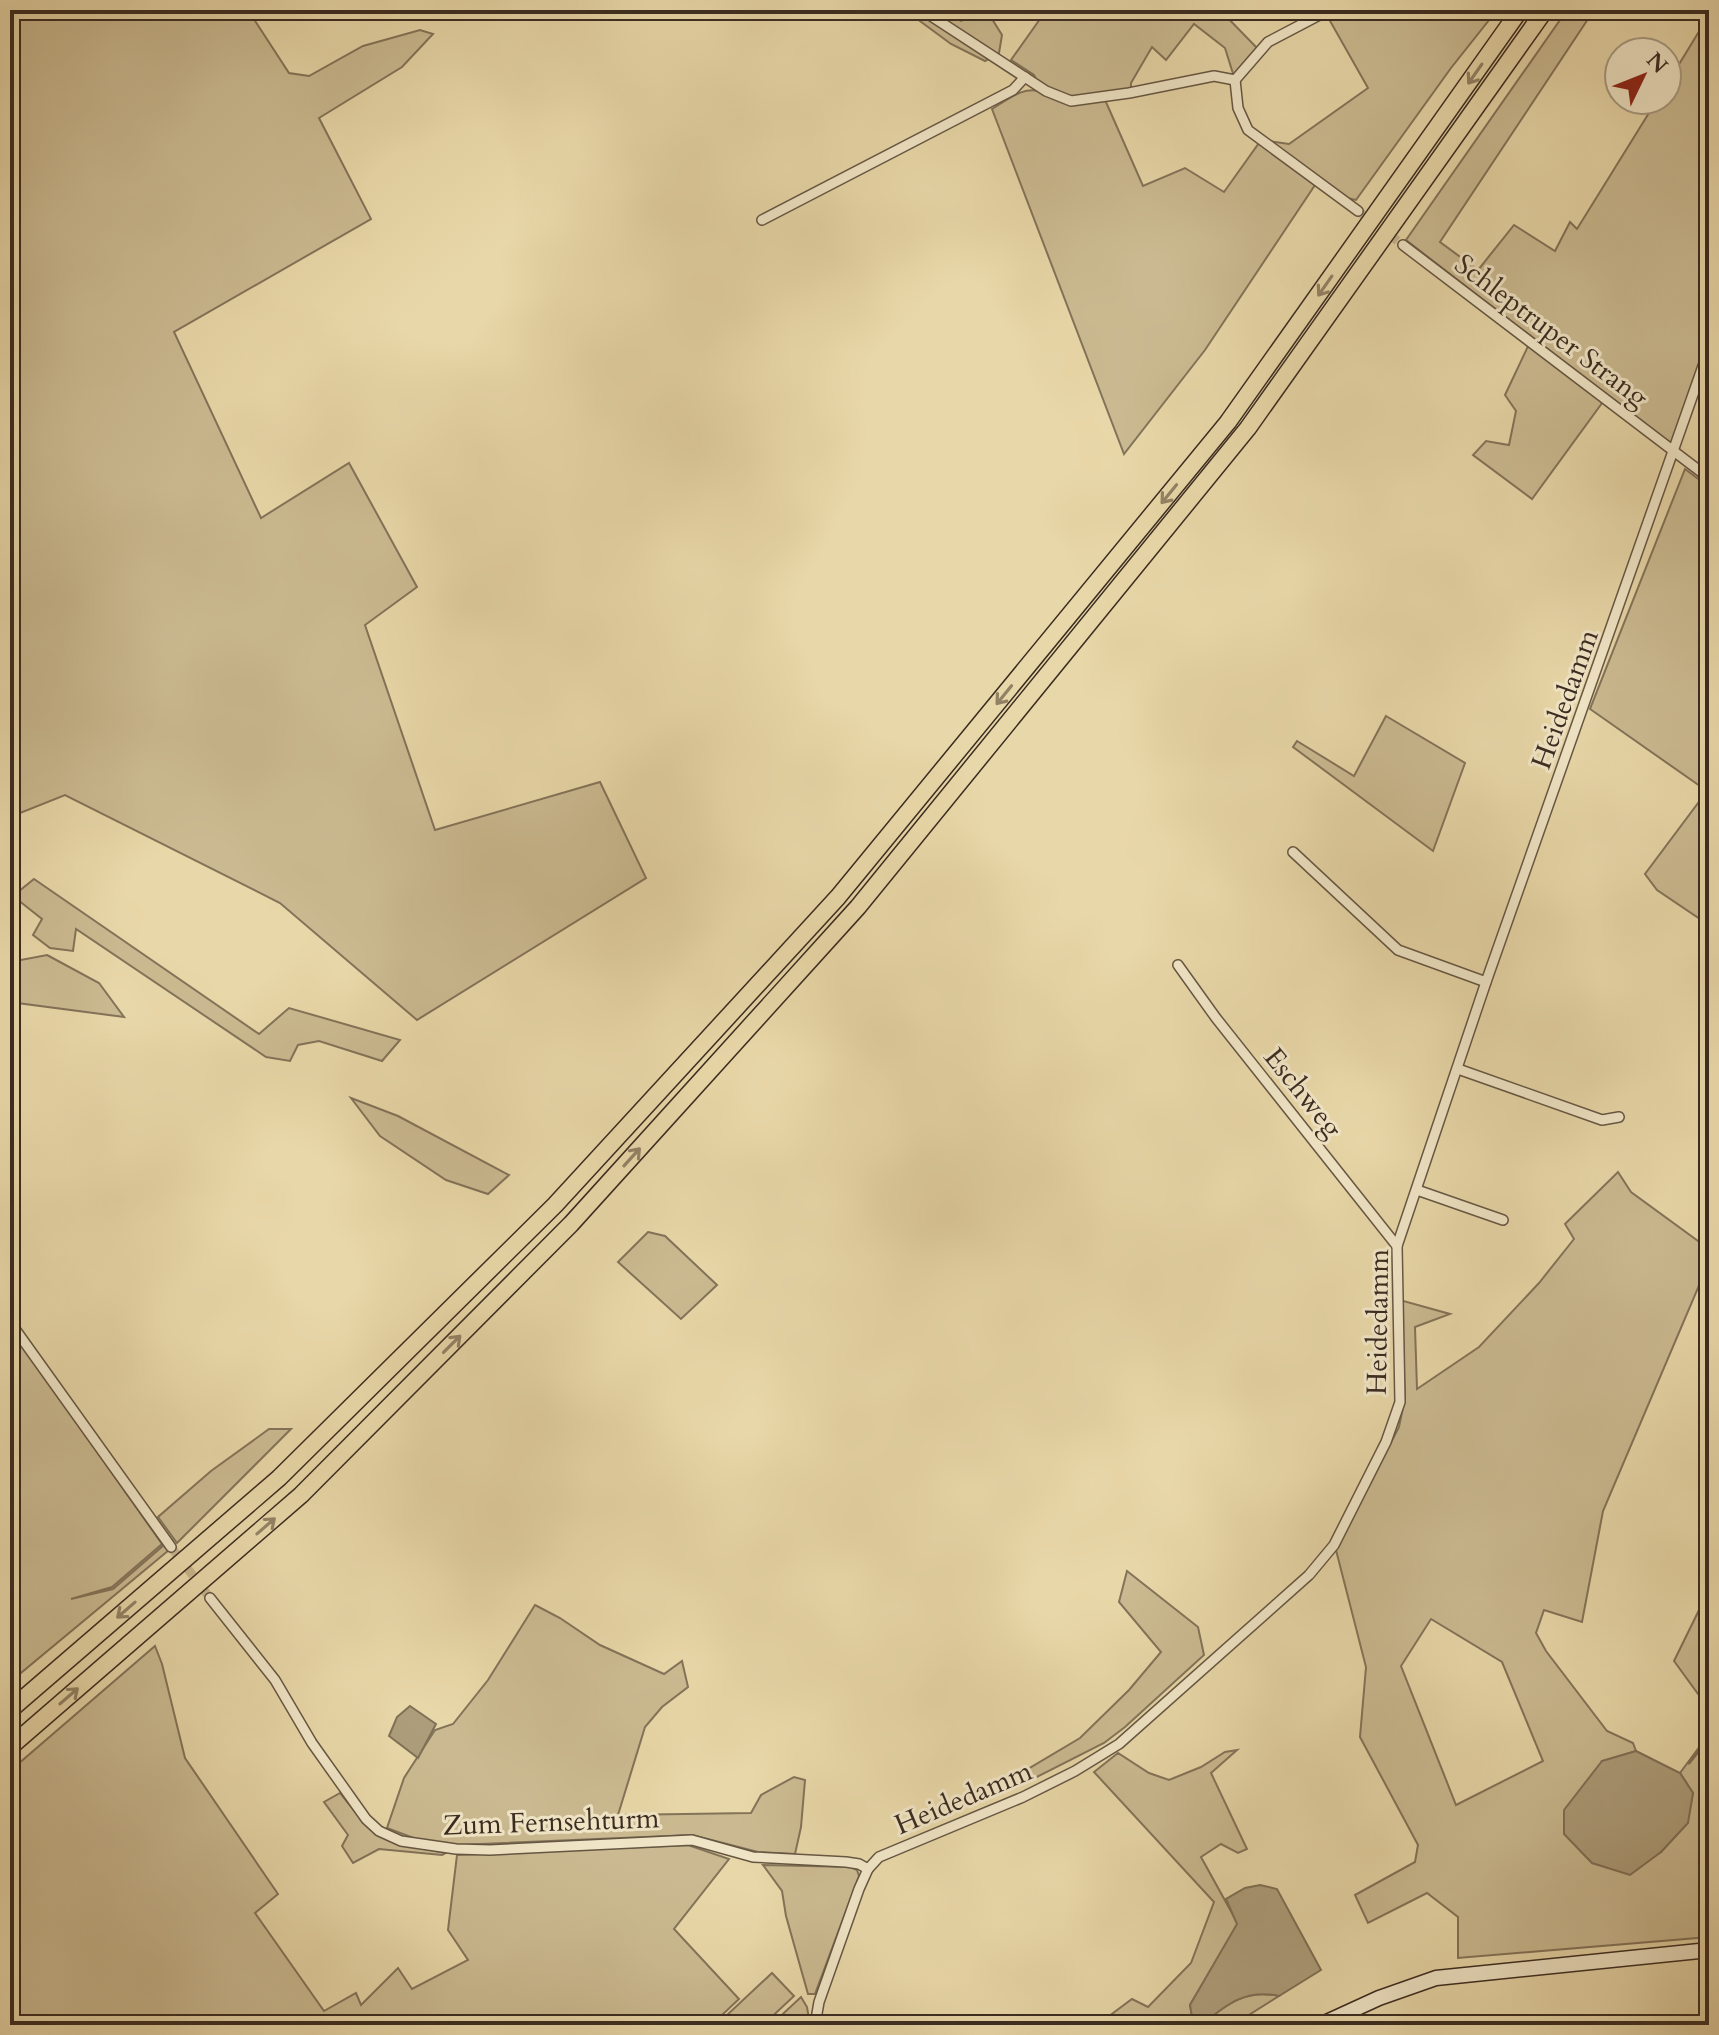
<svg xmlns="http://www.w3.org/2000/svg" width="1719" height="2035" font-family="Cardo,serif">
<style>
.green{fill:#cbba91;stroke:#837359;stroke-width:2;fill-rule:evenodd}
.water{fill:#ad9d7a;stroke:#7f7056;stroke-width:2}
.lines{fill:none;stroke-linecap:round;stroke-linejoin:round}
.stream{stroke:#7f7056;stroke-width:3}
.street-tunnel{stroke:#c5b58d;stroke-width:9;stroke-dasharray:9 4.5;stroke-linecap:butt}
.street-casing{stroke:#665743;stroke-width:12}
.secondary-casing{stroke:#3b2c21;stroke-width:17}
.highway-casing{stroke:#3b2c21;stroke-width:19}
.street{stroke:#f0e5c6;stroke-width:9}
.secondary{stroke:#f0e5c6;stroke-width:14}
.highway{stroke:#e8d7a8;stroke-width:16}
.oneway{stroke:#928264}
.labels{text-anchor:middle;stroke-width:6;stroke-linejoin:round;paint-order:stroke}
.street-label{font-size:28px;fill:#3b2c21;stroke:#f0e5c6}
</style>
<rect width="100%" height="100%" fill="#e8d7a8"/>
<filter id="stains"><feTurbulence type="fractalNoise" baseFrequency=".0025" numOctaves="4"/><feColorMatrix values="0 0 0 0 .2 0 0 0 0 .09 0 0 0 0 .02 0 0 0 .5 -.17"/></filter>
<radialGradient id="worn" r=".72"><stop offset=".6" stop-color="#630" stop-opacity="0"/><stop offset="1" stop-color="#630" stop-opacity=".3"/></radialGradient>
<g class="green">
<path d="M10,10H248L289,73L309,76L363,46L420,30L433,34L402,67L319,118L371,219L174,332L261,518L349,463L417,587L365,625L435,830L600,782L646,878L417,1020L280,903L65,795L10,817Z"/>
<path d="M905,10H953L951,14L961,21L987,11L1002,35L999,53L985,61L951,44Z"/>
<path d="M1035,10H1220L1260,51L1235,80L1225,48L1194,24L1166,60L1152,47L1131,83V89L1102,93L1143,186L1185,168L1224,192L1259,143L1315,185L1205,350L1124,454L992,109C1007,100 1024,85 1042,92L1034,75L1011,60L1040,19Z"/>
<path d="M1305,10H1497L1451,68L1356,200L1337,196L1261,140L1289,144L1368,88L1325,12L1310,20Z"/>
<path d="M1567,10H1594L1440,242L1478,270L1514,225L1555,251L1570,222L1577,229L1657,100H1667V84L1709,15V349L1674,451L1652,430L1406,240Z"/>
<path d="M1530,342L1605,399L1532,499L1473,455L1486,441L1509,445L1516,411L1505,395Z"/>
<path d="M1685,469L1709,487V925L1657,890L1645,874L1707,791L1590,709Z"/>
<path d="M1386,716L1465,763L1433,851L1293,747L1297,741L1354,776Z"/>
<path d="M34,879L259,1034L289,1008L400,1040L382,1061L319,1041L298,1045L290,1061L266,1057L76,929L73,951L50,948L33,935L42,919L13,896Z"/>
<path d="M47,955L99,983L124,1017L10,1002V962Z"/>
<path d="M351,1098L398,1116L509,1175L488,1194L446,1180L380,1136Z"/>
<path d="M1618,1172L1631,1192L1709,1249V1262L1603,1511L1582,1622L1544,1610L1536,1633L1546,1651L1607,1731L1633,1743L1636,1751L1602,1761L1661,1852L1687,1823L1693,1793L1680,1773L1709,1734V1937L1458,1958V1917L1427,1893L1368,1923L1355,1895L1415,1862L1418,1845L1360,1737L1366,1667L1336,1550L1399,1427L1405,1398L1400,1300L1450,1314L1415,1327L1417,1389L1479,1347L1539,1283L1574,1239L1565,1224ZM1431,1619L1502,1662L1543,1761L1456,1805L1401,1666Z"/>
<path d="M648,1232L665,1236L717,1285L681,1319L618,1262Z"/>
<path d="M10,1328L162,1544L112,1587L71,1599L113,1589L164,1545L169,1550L10,1682Z"/>
<path d="M269,1429H291L177,1543L158,1517L211,1471Z"/>
<path d="M1127,1571L1198,1627L1204,1655L1125,1727L1104,1743L1015,1788L1018,1775L1080,1738L1129,1690L1161,1652L1119,1602Z"/>
<path d="M1702,1604L1709,1608V1709L1674,1661Z"/>
<path d="M535,1605L560,1618L600,1645L664,1674L682,1661L688,1687L662,1707L645,1727L618,1815L751,1813L761,1795L794,1777L805,1780L801,1827L795,1854L758,1852L692,1835L457,1845L424,1842L387,1828L404,1778L435,1730L453,1724L488,1680Z"/>
<path d="M155,1646L162,1664L185,1758L278,1894L255,1913L324,2011L356,1993L361,2005L398,1968L412,1989L468,1960L448,1930L457,1855L688,1845L729,1859L674,1929L739,1999L722,2015L731,2025H10V1771Z"/>
<path d="M1237,1750L1211,1773L1247,1849L1238,1853L1221,1844L1201,1857L1238,1924L1190,2005L1192,2016L1204,2022C1228,2003 1247,1989 1279,1996L1233,2025H1102L1101,2022L1132,1999L1148,2007L1191,1963L1214,1902L1094,1772L1118,1753L1149,1773L1169,1780L1201,1767L1225,1752Z"/>
<path d="M340,1793C377,1841 388,1842 446,1853L442,1855L379,1849L353,1863L342,1846L348,1835L324,1802Z"/>
<path d="M763,1865L851,1867L857,1870L859,1876L815,1994H808L786,1916L782,1891Z"/>
<path d="M772,1973L794,1996L763,2025H735L727,2015Z"/>
<path d="M801,1997L807,2007L810,2025H771Z"/>
</g>
<g class="water">
<path d="M410,1706L436,1724L418,1758L389,1736L397,1717Z"/>
<path d="M1636,1751L1680,1773L1693,1793L1688,1823L1661,1852L1630,1875L1592,1863L1564,1834V1810L1602,1761Z"/>
<path d="M1260,1885L1277,1889L1321,1970L1279,1996C1247,1989 1228,2003 1204,2023L1192,2017L1190,2005L1237,1924L1226,1899L1245,1888Z"/>
</g>
<g class="lines">
<path class="stream" d="M1689,1763L1709,1738"/>
<g class="street-tunnel">
<path d="M1358,211L1403,245"/>
<path d="M171,1547L210,1598"/>
</g>
<g class="street-casing">
<g id="street">
<path d="M922,10L1046,91L1071,101L1129,93L1214,76L1235,80"/>
<path d="M1235,80L1238,108L1248,130L1358,211"/>
<path d="M1235,80L1268,42L1329,10"/>
<path d="M762,220L1013,90L1025,77"/>
<path d="M1403,245L1709,478"/>
<path d="M1293,852L1398,950L1486,982"/>
<path d="M1178,965L1216,1018L1397,1246"/>
<path d="M1458,1069L1602,1120L1619,1117"/>
<path d="M1417,1190L1503,1220"/>
<path d="M10,1322L171,1547"/>
<path d="M210,1598L275,1680L312,1743L366,1819L379,1831L401,1841L456,1849L490,1850L692,1840L753,1857L846,1862L859,1864L868,1869"/>
<path d="M815,2025L819,2002L859,1889L868,1869L879,1857L1023,1797L1075,1771L1119,1744L1309,1575L1334,1545L1386,1442L1400,1402L1397,1246L1486,982L1709,349"/>
</g>
</g>
<g class="secondary-casing">
<path id="secondary" d="M1320,2025L1379,1998L1436,1978L1709,1950"/>
</g>
<g class="highway-casing">
<g id="highway">
<path d="M10,1710L279,1478L555,1205L838,897L1228,422L1520,10"/>
<path d="M10,1747L301,1495L571,1224L858,907L1248,428L1545,10"/>
</g>
</g>
<use href="#street" class="street"/>
<use href="#secondary" class="secondary"/>
<use href="#highway" class="highway"/>
</g>
<defs><path id="oneway-shaft" d="M-6 0H5M1.5-3L5.5 0L1.5 3" fill="none" stroke-width="1.6" stroke-linecap="round" stroke-linejoin="round" transform="scale(2)"/></defs>
<g class="oneway">
<use href="#oneway-shaft" transform="translate(1475 74) rotate(125)"/>
<use href="#oneway-shaft" transform="translate(1325 286) rotate(125)"/>
<use href="#oneway-shaft" transform="translate(1169 494) rotate(129)"/>
<use href="#oneway-shaft" transform="translate(1004 695) rotate(129)"/>
<use href="#oneway-shaft" transform="translate(632 1157) rotate(-48)"/>
<use href="#oneway-shaft" transform="translate(452 1344) rotate(-45)"/>
<use href="#oneway-shaft" transform="translate(266 1526) rotate(-41)"/>
<use href="#oneway-shaft" transform="translate(126 1610) rotate(139)"/>
<use href="#oneway-shaft" transform="translate(69 1696) rotate(-41)"/>
</g>
<g class="labels">
<g class="street-label">
<text transform="translate(1552 330) rotate(37)" y="10">Schleptruper Strang</text>
<text transform="translate(1564 699) rotate(-70)" y="10">Heidedamm</text>
<text transform="translate(1304 1092) rotate(51)" y="10">Eschweg</text>
<text transform="translate(1377 1322) rotate(-89)" y="10">Heidedamm</text>
<text transform="translate(963 1797) rotate(-23)" y="10">Heidedamm</text>
<text transform="translate(551 1821) rotate(-2)" y="10">Zum Fernsehturm</text>
</g>
</g>
<rect width="1719" height="2035" fill="none" stroke="#e8d7a8" stroke-width="40"/>
<rect x="12" y="12" width="1695" height="2011" fill="none" stroke="#3b2c21" stroke-width="4"/>
<rect x="20" y="20" width="1679" height="1995" fill="none" stroke="#3b2c21" stroke-width="2"/>
<g transform="translate(1643 76) rotate(47)"><circle r="38" fill="#f0e5c6" stroke="#a89b84" stroke-width="2"/>
<path d="M0-6L14 30L0 20L-14 30Z" fill="#8f2418"/>
<text y="-12" font-size="22" font-weight="bold" text-anchor="middle" fill="#3b2c21">N</text>
</g>
<rect width="100%" height="100%" filter="url(#stains)"/>
<rect width="100%" height="100%" fill="url(#worn)"/>
</svg>
